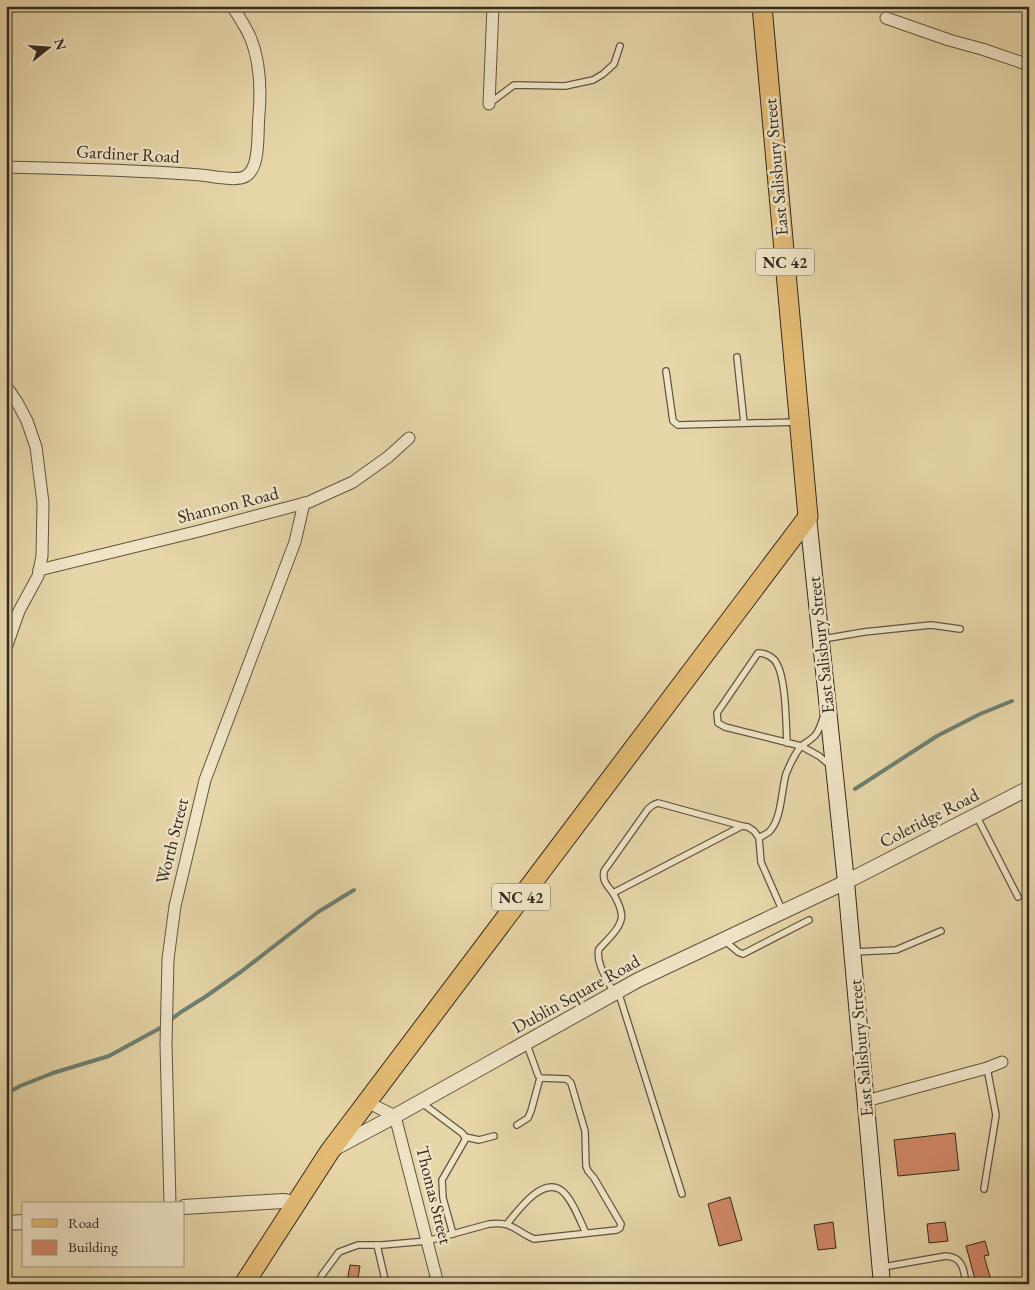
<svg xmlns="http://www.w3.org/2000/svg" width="1035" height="1290" font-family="'EB Garamond',serif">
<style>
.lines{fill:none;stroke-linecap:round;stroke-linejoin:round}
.stream{stroke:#6e8073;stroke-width:4}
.building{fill:#d28a68;stroke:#322a21}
.service-casing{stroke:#5f5543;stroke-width:8}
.minor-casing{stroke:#5f5543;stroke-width:13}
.tertiary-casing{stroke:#5f5543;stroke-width:16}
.secondary-casing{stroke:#322a21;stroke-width:18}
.primary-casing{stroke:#322a21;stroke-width:21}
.service{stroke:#efe4c6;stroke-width:5.5}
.minor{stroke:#efe4c6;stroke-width:11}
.tertiary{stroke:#efe4c6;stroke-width:14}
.secondary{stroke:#efe4c6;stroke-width:16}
.primary{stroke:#e3bb74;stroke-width:19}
.labels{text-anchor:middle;stroke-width:5;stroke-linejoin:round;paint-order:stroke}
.shield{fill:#efe4c6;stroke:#6b6252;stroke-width:1}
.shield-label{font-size:16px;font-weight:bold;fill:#322a21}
.street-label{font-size:18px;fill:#322a21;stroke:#efe4c6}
</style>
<rect width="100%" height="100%" fill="#e6d6a8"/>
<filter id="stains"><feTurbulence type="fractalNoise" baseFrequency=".004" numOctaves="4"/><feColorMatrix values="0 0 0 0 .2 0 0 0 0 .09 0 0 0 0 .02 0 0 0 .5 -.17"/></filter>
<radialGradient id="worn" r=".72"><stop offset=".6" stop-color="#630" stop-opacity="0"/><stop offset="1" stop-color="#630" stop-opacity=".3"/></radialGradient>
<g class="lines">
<g class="stream">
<path d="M855,789L937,736L980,714L1012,701"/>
<path d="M169,1021L181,1012L205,997L242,971L318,912L354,890"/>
<path d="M6,1094L20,1086L53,1073L109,1056L164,1026"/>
</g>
</g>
<g class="building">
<path d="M955,1133L959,1170L898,1176L894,1140Z"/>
<path d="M730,1197L742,1240L719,1246L708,1204Z"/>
<path d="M833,1222L836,1248L818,1250L814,1225Z"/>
<path d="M945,1222L948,1241L929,1243L927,1224Z"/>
<path d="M985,1241L989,1255L984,1256L991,1280L976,1283L966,1246Z"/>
<path d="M350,1265L360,1266L357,1284H327V1279L347,1282Z"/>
</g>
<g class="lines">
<g class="service-casing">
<g id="service">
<path d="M490,103L514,85L565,86L593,80L603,74L614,64L620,46"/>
<path d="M737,357L744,423"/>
<path d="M666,371L673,421L678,425L797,422"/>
<path d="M823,639L864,632L931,625L960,629"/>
<path d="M823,718C818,735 815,737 801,746L819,756L831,766"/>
<path d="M976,815L1018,897"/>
<path d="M759,838C762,836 766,834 769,832C782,819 781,791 786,774C790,764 794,755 801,746L725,727L718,723L717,713L758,653C765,653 774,657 777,664C786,680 786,723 787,743"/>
<path d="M613,893C607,885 602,881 604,871L648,809L653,805L658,803L742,826"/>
<path d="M725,941L738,952L743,954L809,920"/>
<path d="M854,952L896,950L941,931"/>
<path d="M618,991L682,1194"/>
<path d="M614,993C608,981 595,962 599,949C607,940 625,925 621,912C620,905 616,899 613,893L742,826L748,827L754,831L759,838L761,862L783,912"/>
<path d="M422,1103L462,1133L465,1137V1140L442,1180L443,1198L453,1234"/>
<path d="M517,1125L528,1118L531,1111L540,1078"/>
<path d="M465,1137L479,1140L494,1136"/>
<path d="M984,1189L996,1115L987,1068"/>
<path d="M507,1224C517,1212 541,1177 561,1190C572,1198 580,1221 586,1233"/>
<path d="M377,1245L386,1284"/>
<path d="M883,1267L946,1256C963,1257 964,1270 966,1284"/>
<path d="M318,1284L322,1275L339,1252L358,1245H382L427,1241L489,1224C513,1221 515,1231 534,1239L617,1230L620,1228L621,1224L594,1178L588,1171L586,1166L585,1131L571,1083L567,1079L540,1078L538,1075L526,1042"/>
</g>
</g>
<g class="minor-casing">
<g id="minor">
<path d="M886,18L949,40L982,49L1029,65"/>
<path d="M489,104L493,6"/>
<path d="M6,167C71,169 136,170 201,175C212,176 237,182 246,176C261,167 257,131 259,115C261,91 260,62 251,39C246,27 239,17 232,6"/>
<path d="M6,386L17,402L27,421L36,447L43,503L42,556L38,576L19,611L6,648"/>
<path d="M39,570L199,531L309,502L353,482L388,457L409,438"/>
<path d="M866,1101L987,1068L1002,1062"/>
<path d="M367,1102L395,1116L438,1284"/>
<path d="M170,1204L166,1044L168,959L175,906L205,780L295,542L304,503"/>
</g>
</g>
<g class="tertiary-casing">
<g id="tertiary">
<path d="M335,1148L395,1116L638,980L846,882L1029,788"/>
<path d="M184,1207L283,1201L296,1203"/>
<path d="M6,1223L24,1222"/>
</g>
</g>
<g class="secondary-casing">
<path id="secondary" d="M808,517L846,882L882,1284"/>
</g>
<g class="primary-casing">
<path id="primary" d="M244,1284L330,1151L808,517L762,6"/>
</g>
<use href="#service" class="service"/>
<use href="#minor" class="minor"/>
<use href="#tertiary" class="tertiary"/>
<use href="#secondary" class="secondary"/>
<use href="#primary" class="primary"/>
</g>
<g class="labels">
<g class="shield">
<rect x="756" y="248.5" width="58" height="27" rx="4"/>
<rect x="492" y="883.5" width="58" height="27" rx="4"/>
</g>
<g class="shield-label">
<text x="785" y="268">NC 42</text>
<text x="521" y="903">NC 42</text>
</g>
<g class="street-label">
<text transform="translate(128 154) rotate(3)" y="6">Gardiner Road</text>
<text transform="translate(776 167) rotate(-95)" y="6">East Salisbury Street</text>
<text transform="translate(228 505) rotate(-14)" y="6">Shannon Road</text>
<text transform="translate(821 645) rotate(-96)" y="6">East Salisbury Street</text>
<text transform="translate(929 818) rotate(-27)" y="6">Coleridge Road</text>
<text transform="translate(172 841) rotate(-76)" y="6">Worth Street</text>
<text transform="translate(576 994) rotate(-29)" y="6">Dublin Square Road</text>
<text transform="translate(861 1048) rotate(-95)" y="6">East Salisbury Street</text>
<text transform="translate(434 1195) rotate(76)" y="6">Thomas Street</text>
</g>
</g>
<rect width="1035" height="1290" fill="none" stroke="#e6d6a8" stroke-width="25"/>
<rect x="8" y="8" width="1020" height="1275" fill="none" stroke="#322a21" stroke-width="2.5"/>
<rect x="12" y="12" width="1010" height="1265" fill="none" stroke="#322a21"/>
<rect x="22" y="1202" width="162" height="65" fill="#efe4c6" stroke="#a39a84"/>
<rect x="32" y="1219" width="25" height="8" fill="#e3bb74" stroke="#a39a84"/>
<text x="68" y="1228" font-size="15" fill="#322a21">Road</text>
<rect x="32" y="1240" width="25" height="15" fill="#d28a68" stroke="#a39a84"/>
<text x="68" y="1252" font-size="15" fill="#322a21">Building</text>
<g transform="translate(48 48) rotate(73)" stroke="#efe4c6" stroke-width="4" paint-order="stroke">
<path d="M0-4L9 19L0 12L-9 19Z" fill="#322a21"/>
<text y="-8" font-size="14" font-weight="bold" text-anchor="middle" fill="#322a21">N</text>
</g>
<rect width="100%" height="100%" filter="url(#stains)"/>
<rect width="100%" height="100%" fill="url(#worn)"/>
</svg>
